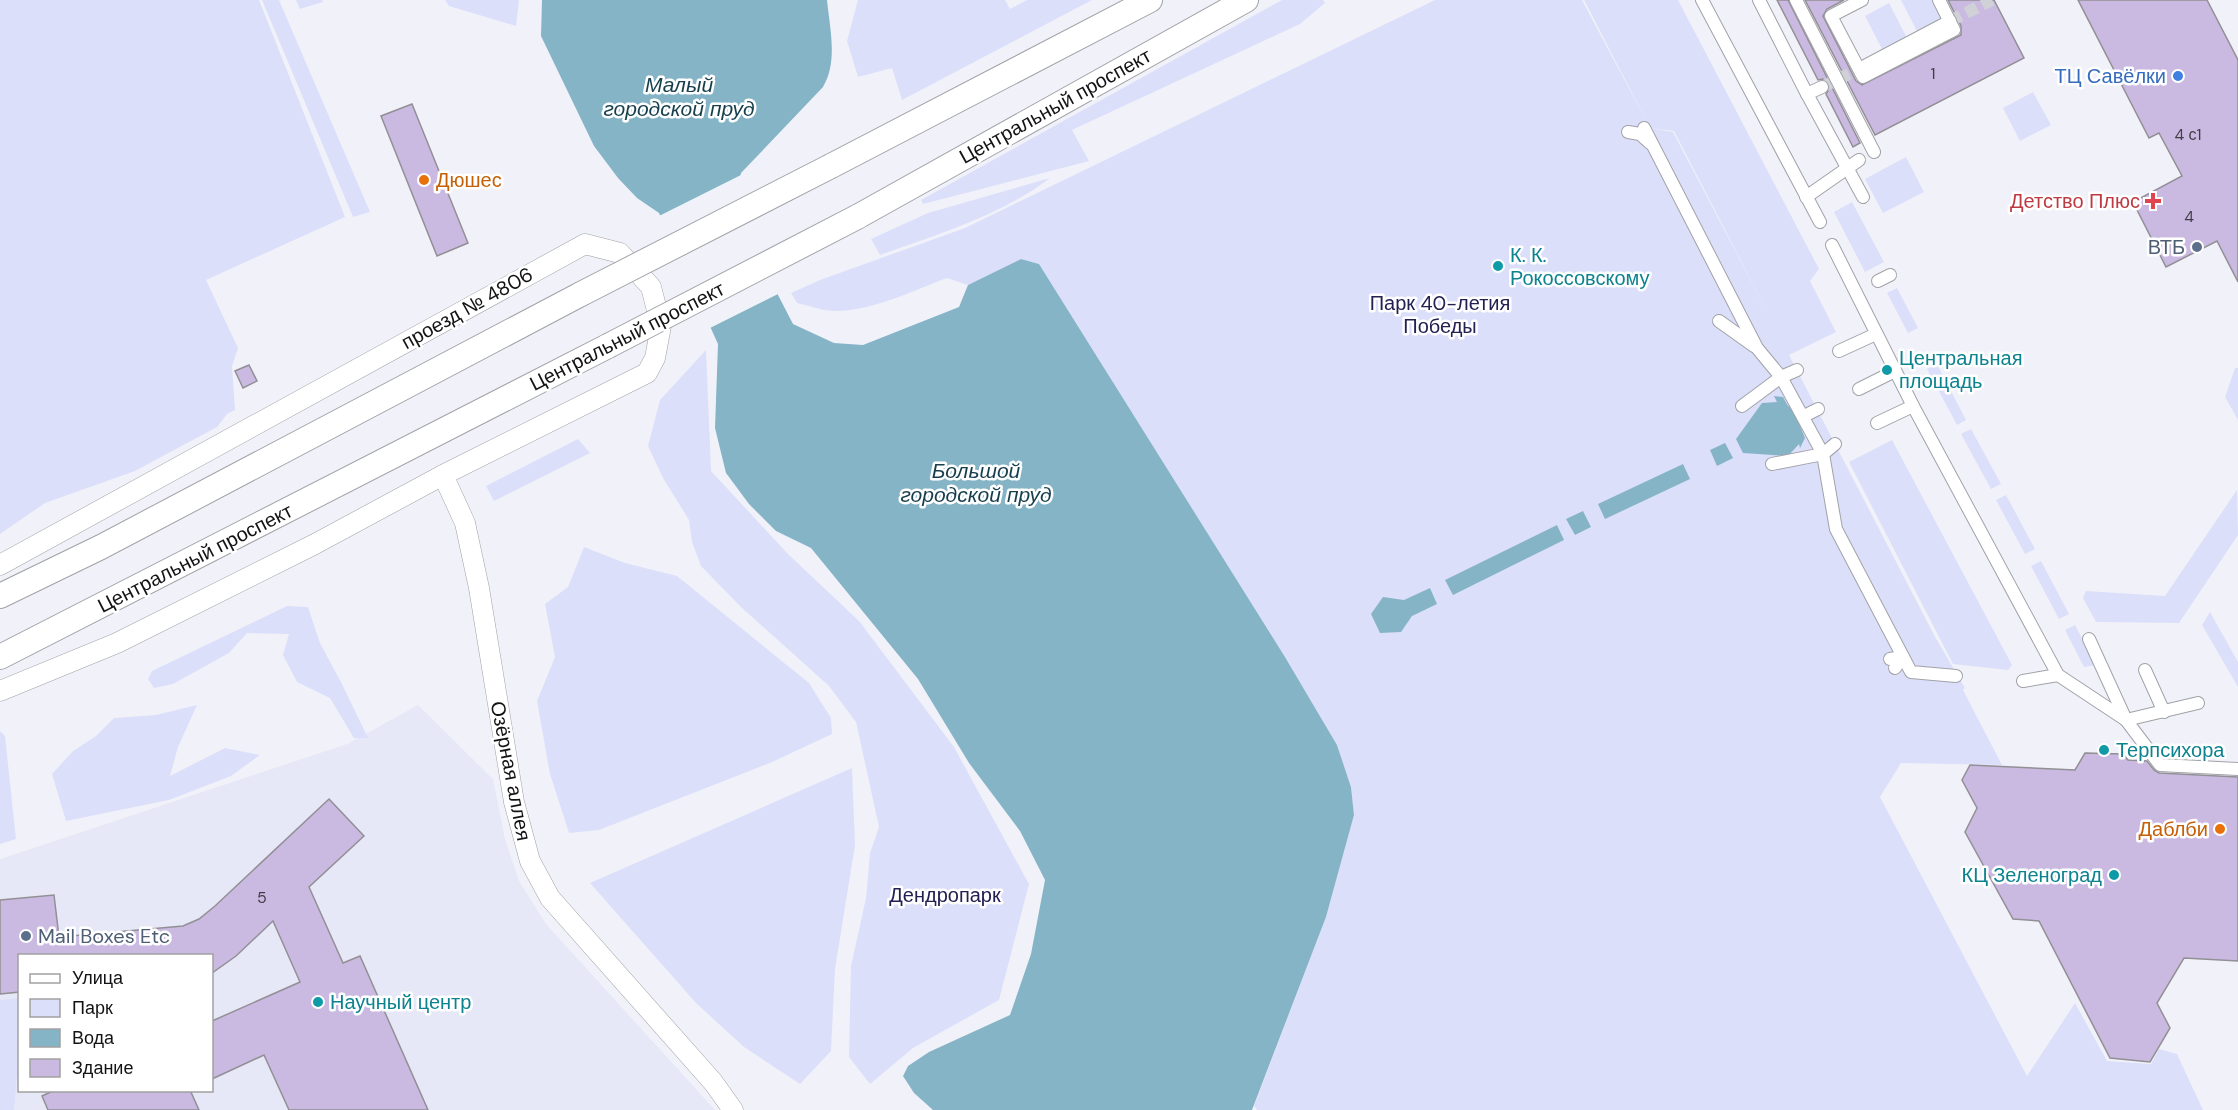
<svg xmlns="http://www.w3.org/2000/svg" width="2238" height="1110" font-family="'DM Sans',sans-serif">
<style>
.built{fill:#e7e8f7;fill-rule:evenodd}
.green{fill:#dcdffa;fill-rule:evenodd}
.water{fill:#86b4c7}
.pier{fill:#f1f2f9}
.building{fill:#cabae1;stroke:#928f95;stroke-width:1.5}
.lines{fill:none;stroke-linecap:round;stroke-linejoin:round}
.pedestrian-tunnel{stroke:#d0d1d7;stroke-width:12;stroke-dasharray:12 6;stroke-linecap:butt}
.pedestrian-casing{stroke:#a1a2a8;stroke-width:14}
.tertiary-casing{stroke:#a1a2a8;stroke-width:21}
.primary-casing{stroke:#a1a2a8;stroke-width:26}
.pedestrian{stroke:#fff;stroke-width:12}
.tertiary{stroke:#fff;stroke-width:20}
.primary{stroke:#fff;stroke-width:24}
.primary-bridge-casing{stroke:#a1a2a8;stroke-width:26;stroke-linecap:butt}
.primary-bridge{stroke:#fff;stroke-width:24}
.shop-dot{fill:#3f7fe0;stroke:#fff;stroke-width:2}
.food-dot{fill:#e8710a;stroke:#fff;stroke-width:2}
.health-dot{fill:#e0444e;stroke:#fff;stroke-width:2}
.service-dot{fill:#5c6f8a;stroke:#fff;stroke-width:2}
.culture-dot{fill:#0f9aa8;stroke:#fff;stroke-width:2}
.labels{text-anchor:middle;stroke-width:5;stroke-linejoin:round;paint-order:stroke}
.number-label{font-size:16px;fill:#413d48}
.shop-label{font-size:20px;fill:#366cbe;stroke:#fff;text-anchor:end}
.street-label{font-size:20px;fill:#131315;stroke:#fff}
.food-label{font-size:20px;fill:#c56008;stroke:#fff;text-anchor:start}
.health-label{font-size:20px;fill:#be3a42;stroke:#fff;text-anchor:end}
.service-label{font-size:20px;fill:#4e5e75;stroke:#fff;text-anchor:end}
.culture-label{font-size:20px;fill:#0d838f;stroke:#fff;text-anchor:start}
.park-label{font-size:20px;fill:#232151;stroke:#fff}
.water-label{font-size:21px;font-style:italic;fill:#163e4d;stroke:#fff}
</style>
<rect width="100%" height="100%" fill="#f1f2f9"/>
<path class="built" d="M418,705L493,779L505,839L519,881L546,924L715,1110H0V859L347,744ZM20,956H212V1090H20Z"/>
<g class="green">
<path d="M0,0H259L345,217L206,280L238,348L232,366L235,410L227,414L217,427L135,471L45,503L0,534Z"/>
<path d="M262,0H279L370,212L353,217Z"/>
<path d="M296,0H322L323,2L300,9Z"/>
<path d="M445,0H519L516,26L449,6Z"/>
<path d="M858,0H1005L1010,9L1027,0H1092L902,100L892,68L858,77L847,41Z"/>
<path d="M1282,0H1323L1325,3L1300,24L1072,130L1089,161L923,204L921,200Z"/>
<path d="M1435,0H1582L1649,126L1584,0H1678L1819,269L1810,281L1836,332L1789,355L1934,635L1965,688L1963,690L2002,765L1901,763L1880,797L2027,1076L2075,1003L2107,1061L2151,1064L2159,1049L2177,1054L2203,1110H1257L1254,1106L1326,917L1354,815L1351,787L1337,745L1285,657L1039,264L1021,259L968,285L947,278C912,291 863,316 824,310C815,308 806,305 797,303L791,293L820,280L965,228ZM1650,128L1674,131L1770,317L1673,132Z"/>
<path d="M1901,0H1932L1942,20L1918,33Z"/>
<path d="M1889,3L1907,38L1883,51L1865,16Z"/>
<path d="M2033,92L2051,125L2020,141L2003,108Z"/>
<path d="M1906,157L1924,192L1883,213L1865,179Z"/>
<path d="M1050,178C1000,216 938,234 880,255L871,239L928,213Z"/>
<path d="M1852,202L1884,262L1865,272L1834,212Z"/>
<path d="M1897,288L1918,328L1908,333L1887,293Z"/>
<path d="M706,350L711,471L788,554L859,621L954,747L1029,884L999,1000L913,1048L870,1084L849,1057L851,966L866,898L870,853L879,827L856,722L829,686L741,607L701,566L692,542L689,520L663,478L648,446L660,400Z"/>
<path d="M1937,364L1966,420L1957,425L1927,369Z"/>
<path d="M2235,368H2238V420L2225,397Z"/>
<path d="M1971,429L2001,484L1991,489L1961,434Z"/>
<path d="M578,439L590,453L494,501L486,486Z"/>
<path d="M1892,440L2012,665L2008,670L1953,664L1849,462Z"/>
<path d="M2237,490L2238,535L2179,623L2096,622L2083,598L2086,591L2165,596Z"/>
<path d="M2006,495L2035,549L2025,554L1996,500Z"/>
<path d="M584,547L625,563L677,576L809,683L831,718L832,734L772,762L599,830L569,833L550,774L537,701L555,657L545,604L568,587Z"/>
<path d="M2041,561L2069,614L2059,619L2031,566Z"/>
<path d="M287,606L308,607L320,643L342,684L368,738H354L330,698L297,682L283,655L289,634L247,633L229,653L173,684L154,688L148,679L152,671Z"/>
<path d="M2210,612L2238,662V687L2202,625Z"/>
<path d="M2075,625L2096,665L2084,667L2065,630Z"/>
<path d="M197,705L178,747L170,776L225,748L260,755L231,776L169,800L66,821L52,774L73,751L96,736L114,718L156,715Z"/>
<path d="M0,731L5,736L16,839L0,844Z"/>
<path d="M852,768L855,845L835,969L831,1051L800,1084L744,1047L696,1003L590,883Z"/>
<path d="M19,998V1072L17,1075L14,1110H0V1000Z"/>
</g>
<g class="water">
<path d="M542,0H827C830,29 838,62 823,87L741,173L734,210L793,324L834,343L863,345L959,307L968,285L1021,259L1039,264L1285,657L1337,745L1351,787L1354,815L1326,917L1252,1110H933L914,1093L903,1076L908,1066L929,1052L1010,1015L1031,954L1045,880L1020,831L969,763L918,679L811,548L776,531L749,504L726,473L715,428L718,344L659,213L637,198L618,178L594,146L541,36Z"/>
<path d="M1774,396L1783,397L1788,406L1792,407L1805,438L1800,448L1799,444L1788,456L1743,453L1736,439L1762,403L1777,402Z"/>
<path d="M1725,443L1733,458L1717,466L1710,450Z"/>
<path d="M1683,464L1690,479L1605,519L1598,504Z"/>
<path d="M1583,511L1591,527L1575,535L1566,519Z"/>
<path d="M1557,525L1564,540L1453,595L1445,580Z"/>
<path d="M1430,588L1437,604L1412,616L1401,632L1380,633L1371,614L1383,597L1404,600Z"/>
</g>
<path class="pier" d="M745,173L738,210L780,293L708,329L657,217Z"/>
<g class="building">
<path d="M1777,0H1788L1860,143L1853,147L1826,94L1830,88L1829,83L1823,79L1818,80Z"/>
<path d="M1805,0H1844L1827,9L1823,16L1856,81L1862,85L1961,35V26L1948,0H1994L2024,58L1875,135Z"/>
<path d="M2078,0H2207L2238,60V282L2217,241L2166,267L2133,202L2182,176L2159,133L2149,138Z"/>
<path d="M412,104L468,243L437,256L381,116Z"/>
<path d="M249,365L257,381L243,388L235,371Z"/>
<path d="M2085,753L2123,754L2128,760L2147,761L2154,770L2159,773L2238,777V961L2184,958L2157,1003L2170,1028L2150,1062L2110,1058L2039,921L2013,919L1965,832L1977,808L1962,780L1970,765L2075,770Z"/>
<path d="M329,799L364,836L309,887L343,963L360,956L428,1110H289L264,1055L212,1079V1021L300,982L273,921L236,956L212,973V956H20V992L0,994V900L54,895L59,937L183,926L199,919L215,906Z"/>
<path d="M55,1090H190L199,1110H48L42,1096Z"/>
</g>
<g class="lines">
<g class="pedestrian-tunnel">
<path d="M1950,21L1992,0"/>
<path d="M1822,87L1859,69"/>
</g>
<g class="pedestrian-casing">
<g id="pedestrian">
<path d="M1702,0L1820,222"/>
<path d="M1759,0L1807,94L1863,197"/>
<path d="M1796,0L1874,152"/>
<path d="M1862,0L1831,16L1863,77L1954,30L1939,0"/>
<path d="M1859,69L1950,21"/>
<path d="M1807,94L1822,87"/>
<path d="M1644,128L1757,348L1781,377L1823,454L1836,529L1911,672L1956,676"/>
<path d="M1628,132L1640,134L1650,143"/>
<path d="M1806,197L1859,160"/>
<path d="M1832,245L1913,406L2058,675L2126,720L2198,703"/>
<path d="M1878,281L1890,275"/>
<path d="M1719,321L1754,346"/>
<path d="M1839,351L1876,334"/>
<path d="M1859,389L1895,371"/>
<path d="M1742,406L1781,377L1797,370"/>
<path d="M1804,416L1818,409"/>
<path d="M1877,423L1913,406"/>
<path d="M1772,464L1823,454L1835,444"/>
<path d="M2089,639L2126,720L2160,765L2238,769"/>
<path d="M1890,659L1903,657L1895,668"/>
<path d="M2145,670L2164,712"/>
<path d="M2023,681L2058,675"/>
</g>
</g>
<g class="tertiary-casing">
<g id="tertiary">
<path d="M443,475L465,523L479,588L514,802L530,861L550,898L713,1082L733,1110"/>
<path d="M0,565L585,244L620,253L651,287L661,326L655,358L647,373L443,475L315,544L117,643L0,691"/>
</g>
</g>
<g class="primary-casing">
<g id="primary">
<path d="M831,166L1150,0"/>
<path d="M857,217L1246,0"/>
<path d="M0,596L101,547L581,294"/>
<path d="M0,657L608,346"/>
</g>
</g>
<use href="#pedestrian" class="pedestrian"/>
<use href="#tertiary" class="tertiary"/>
<use href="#primary" class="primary"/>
<g class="primary-bridge-casing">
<g id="primary-bridge">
<path d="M581,294L831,166"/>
<path d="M608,346L857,217"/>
</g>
</g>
<use href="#primary-bridge" class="primary-bridge"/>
</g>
<circle class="shop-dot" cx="2178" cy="76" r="6"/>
<g class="food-dot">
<circle cx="424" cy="180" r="6"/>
<circle cx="2220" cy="829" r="6"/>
</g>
<path class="health-dot" d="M2150 192h6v6h6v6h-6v6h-6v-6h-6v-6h6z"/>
<g class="service-dot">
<circle cx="2197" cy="247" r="6"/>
<circle cx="26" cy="936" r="6"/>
</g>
<g class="culture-dot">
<circle cx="1498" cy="266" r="6"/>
<circle cx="1887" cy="370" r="6"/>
<circle cx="2104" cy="750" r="6"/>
<circle cx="2114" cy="875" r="6"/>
<circle cx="318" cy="1002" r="6"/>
</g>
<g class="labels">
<g class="number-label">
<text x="1933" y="79">1</text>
<text x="2188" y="140">4 с1</text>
<text x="2189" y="222">4</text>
<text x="262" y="903">5</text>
</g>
<g class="shop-label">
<text x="2166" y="83">ТЦ Савёлки</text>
</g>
<g class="street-label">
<text transform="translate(1055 106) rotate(-29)" y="7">Центральный проспект</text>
<text transform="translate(467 308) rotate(-29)" y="7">проезд № 4806</text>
<text transform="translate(627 336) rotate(-27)" y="7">Центральный проспект</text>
<text transform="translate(195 558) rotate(-27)" y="7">Центральный проспект</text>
<text transform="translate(511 771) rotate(79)" y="7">Озёрная аллея</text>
</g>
<g class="food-label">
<text x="436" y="187">Дюшес</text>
<text x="2208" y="836" text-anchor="end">Даблби</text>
</g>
<g class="health-label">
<text x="2140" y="208">Детство Плюс</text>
</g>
<g class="service-label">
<text x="2185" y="254">ВТБ</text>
<text x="38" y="943" text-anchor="start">Mail Boxes Etc</text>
</g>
<g class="culture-label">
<text x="1510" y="262">К. К.<tspan x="1510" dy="23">Рокоссовскому</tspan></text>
<text x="1899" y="365">Центральная<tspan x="1899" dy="23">площадь</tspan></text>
<text x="2116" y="757">Терпсихора</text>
<text x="2102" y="882" text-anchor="end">КЦ Зеленоград</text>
<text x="330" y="1009">Научный центр</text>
</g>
<g class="park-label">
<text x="1440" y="310">Парк 40-летия<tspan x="1440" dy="23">Победы</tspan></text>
<text x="945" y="902">Дендропарк</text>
</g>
<g class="water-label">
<text x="679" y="92">Малый<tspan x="679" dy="24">городской пруд</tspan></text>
<text x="976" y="478">Большой<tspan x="976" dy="24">городской пруд</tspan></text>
</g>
</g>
<rect x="18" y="954" width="195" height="138" fill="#ffffff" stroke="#a1a1a1" stroke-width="1.5"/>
<rect x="30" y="974" width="30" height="9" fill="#ffffff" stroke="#a1a1a1" stroke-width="1.5"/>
<text x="72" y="984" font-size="18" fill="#131315">Улица</text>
<rect x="30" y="999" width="30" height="18" fill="#dcdffa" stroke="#a1a1a1" stroke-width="1.5"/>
<text x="72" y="1014" font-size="18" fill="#131315">Парк</text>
<rect x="30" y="1029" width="30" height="18" fill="#86b4c7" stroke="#a1a1a1" stroke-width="1.5"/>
<text x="72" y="1044" font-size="18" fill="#131315">Вода</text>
<rect x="30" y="1059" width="30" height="18" fill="#cabae1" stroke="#a1a1a1" stroke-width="1.5"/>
<text x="72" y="1074" font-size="18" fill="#131315">Здание</text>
</svg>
